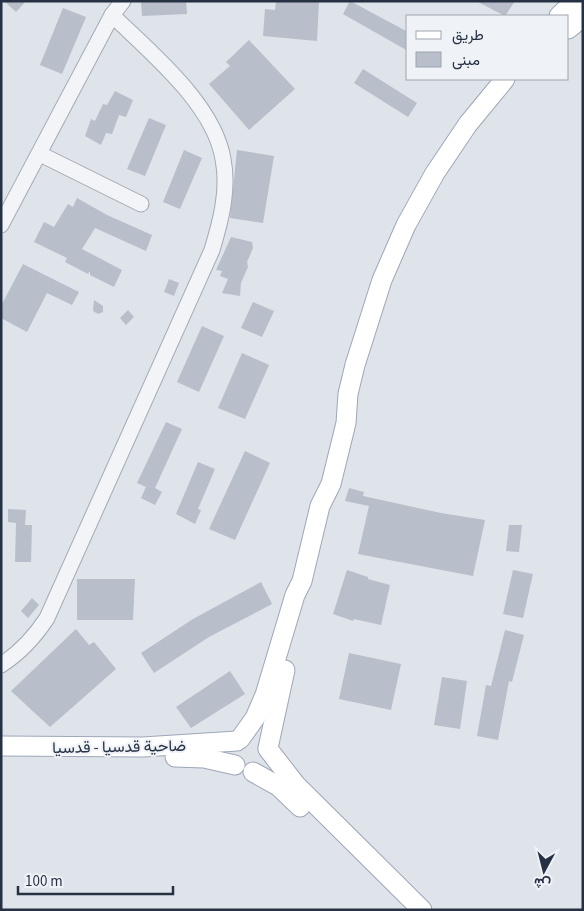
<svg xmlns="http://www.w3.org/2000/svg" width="584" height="911" font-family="'Source Sans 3',Vazirmatn,sans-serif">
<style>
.building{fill:#b8bfca}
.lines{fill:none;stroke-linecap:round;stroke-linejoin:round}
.minor-casing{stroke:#a4aab5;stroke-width:17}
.major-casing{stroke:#9da7b7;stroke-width:21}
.minor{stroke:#f2f4f8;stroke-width:15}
.major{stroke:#fff;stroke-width:19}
.labels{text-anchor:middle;stroke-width:4;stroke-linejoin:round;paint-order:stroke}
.street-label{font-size:16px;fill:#263143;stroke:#eff2f7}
</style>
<rect width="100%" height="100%" fill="#dfe3ea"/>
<g class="building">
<path d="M4,1H26L16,12Z"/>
<path d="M141,1H186L187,14L142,16Z"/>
<path d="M276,1H319L317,41L263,36L265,9L275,10Z"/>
<path d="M350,1L408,32V51L343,14Z"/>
<path d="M476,1H515L505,16Z"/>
<path d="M63,8L86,17L62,74L40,65Z"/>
<path d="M249,40L295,89L249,130L209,84L230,66L226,62Z"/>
<path d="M363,69L417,103L408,117L354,83Z"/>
<path d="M115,91L133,100L126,117L119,115L112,134L106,133L101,145L85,136L91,119L95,121L103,104L107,105Z"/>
<path d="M149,118L166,125L145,176L127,169Z"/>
<path d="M184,150L202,158L180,209L163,202Z"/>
<path d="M237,150L274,156L263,223L230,218Z"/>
<path d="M77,198L107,215L152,235L146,251L95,228L82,249L122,270L114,287L90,275V271L88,274L65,262L67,258L34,242L44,222L54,227L68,204L73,207Z"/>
<path d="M231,237L252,242L253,248L247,262L248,267L241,283L240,296L222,293L228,279L220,276L222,271L216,270Z"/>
<path d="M23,264L79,292L72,305L47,293L27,332L1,318V306Z"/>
<path d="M169,279L179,283L174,296L164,292Z"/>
<path d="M94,300L103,306V312L98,314L93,311Z"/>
<path d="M253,302L274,311L262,337L241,328Z"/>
<path d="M128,310L134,317L126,325L120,318Z"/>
<path d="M202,326L224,336L199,392L177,382Z"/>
<path d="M242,353L269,365L245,419L218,408Z"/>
<path d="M166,422L182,429L155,488L162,492L155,505L141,498L146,487L137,483Z"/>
<path d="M245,451L270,463L235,540L209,529Z"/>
<path d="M198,462L215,469L198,509L201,510L195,524L176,514Z"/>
<path d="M349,488L364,492L363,496L441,513L485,520L473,576L358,554L369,506L345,501Z"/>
<path d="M8,509L26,510L25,525H32L31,562H15L16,523L8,522Z"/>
<path d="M509,525H522L519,552L506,551Z"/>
<path d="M347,570L368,577V579L390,585L381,625L354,619L353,621L333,614Z"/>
<path d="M513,570L533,574L523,618L503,614Z"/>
<path d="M77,579H135L133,620H77Z"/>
<path d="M261,582L272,604L209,637L154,673L141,653L193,619Z"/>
<path d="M32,598L39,605L28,618L21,611Z"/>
<path d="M76,629L89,645L94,642L116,669L50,727L11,691Z"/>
<path d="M505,630L524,635L512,682L509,681L498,740L477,736L486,685L491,686Z"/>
<path d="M349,653L401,664L391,710L339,699Z"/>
<path d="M230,671L245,694L191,728L176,707Z"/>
<path d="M442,677L467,681L460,729L434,725Z"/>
</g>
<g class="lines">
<g class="minor-casing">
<g id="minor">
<path d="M40,154L141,204"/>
<path d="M1,225L112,15L123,1"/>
<path d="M1,665C21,652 34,638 47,618L212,250C221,220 229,190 223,159C214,104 150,52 112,15"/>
</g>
</g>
<g class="major-casing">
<g id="major">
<path d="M559,16L575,1"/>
<path d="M568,29L583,17"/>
<path d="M240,739L255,718L265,695L295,595L302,581L320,506L331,484L346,423L348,394L355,365L382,280L406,225L435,173L468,124L505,79"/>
<path d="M1,746L143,747L237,741"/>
<path d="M268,748L285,670"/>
<path d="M268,749L296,785L422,910"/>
<path d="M175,757L204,758L235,765"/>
<path d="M253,772L278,786L300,807"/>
</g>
</g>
<use href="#minor" class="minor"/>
<use href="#major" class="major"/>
</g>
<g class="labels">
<g class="street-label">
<text transform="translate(119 746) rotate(-1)" y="6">ضاحية قدسيا - قدسيا</text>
</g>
</g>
<rect width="584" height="911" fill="none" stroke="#263143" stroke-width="5"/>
<rect x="406" y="15" width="162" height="65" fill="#eff2f7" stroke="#9fa5af"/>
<rect x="416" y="31" width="25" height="8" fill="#ffffff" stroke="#9fa5af"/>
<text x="452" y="40" font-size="15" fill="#263143">طريق</text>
<rect x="416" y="52" width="25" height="15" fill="#b8bfca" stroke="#9fa5af"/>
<text x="452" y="65" font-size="15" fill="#263143">مبنى</text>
<g transform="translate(544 871) rotate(187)" stroke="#eff2f7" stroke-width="4" paint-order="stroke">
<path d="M0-4L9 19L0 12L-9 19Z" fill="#263143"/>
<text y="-8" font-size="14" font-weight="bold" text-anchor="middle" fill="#263143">ش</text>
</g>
<path d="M18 886v8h155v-8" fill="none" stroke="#263143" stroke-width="2.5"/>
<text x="25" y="886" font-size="15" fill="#263143" stroke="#eff2f7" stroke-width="4" paint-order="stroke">100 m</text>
</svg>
